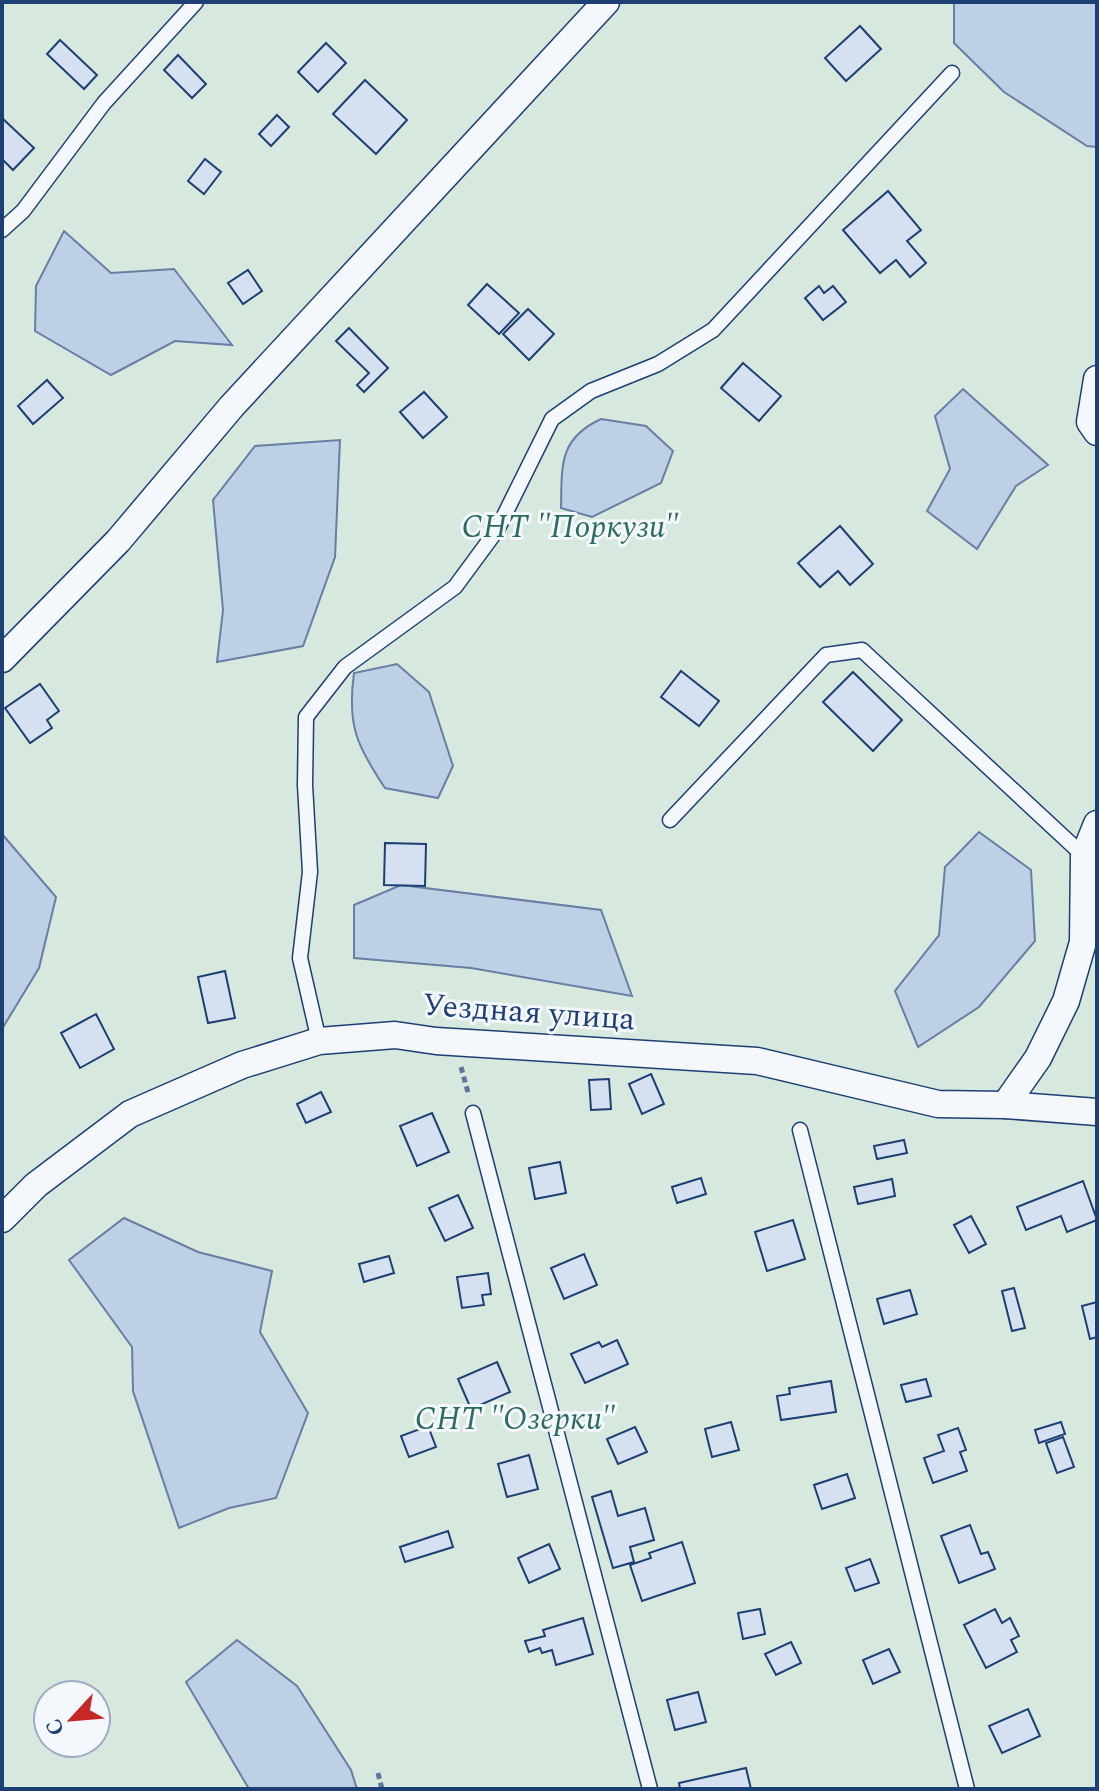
<svg xmlns="http://www.w3.org/2000/svg" width="1099" height="1791" font-family="Spectral,serif">
<style>
.green{fill:#d7e8df;stroke:#687fa3;stroke-width:2;fill-rule:evenodd}
.water{fill:#bed0e5;stroke:#687fa3;stroke-width:2}
.building{fill:#d5e0f0;stroke:#1d3f73;stroke-width:2}
.lines{fill:none;stroke-linecap:round;stroke-linejoin:round}
.lane-casing{stroke:#1d3f73;stroke-width:17}
.street-casing{stroke:#1d3f73;stroke-width:29}
.path{stroke:#5e769c;stroke-width:5;stroke-dasharray:6 4;stroke-linecap:butt}
.lane{stroke:#f4f7fb;stroke-width:14}
.street{stroke:#f4f7fb;stroke-width:26}
.labels{text-anchor:middle;stroke-width:6;stroke-linejoin:round;paint-order:stroke}
.park-label{font-size:32px;font-style:italic;fill:#2c6c60;stroke:#f4f7fb}
.street-label{font-size:32px;fill:#1d3f73;stroke:#f4f7fb}
</style>
<rect width="100%" height="100%" fill="#f4f7fb"/>
<path class="green" d="M2,2H1097V1789H2ZM48,1695H96V1743H48Z"/>
<g class="water">
<path d="M954,2H1097V147L1087,146L1004,92L954,43Z"/>
<path d="M64,231L111,273L174,269L232,345L175,341L111,375L35,331L36,286Z"/>
<path d="M963,389L1048,465L1016,486L977,549L927,511L950,469L935,416Z"/>
<path d="M601,419L646,426L673,451L661,483L592,517L561,508C562,466 558,439 601,419Z"/>
<path d="M340,440L335,557L303,646L217,662L223,610L213,500L255,446Z"/>
<path d="M397,664L429,692L453,766L438,798L385,788C356,745 347,724 354,673Z"/>
<path d="M979,832L1031,870L1035,941L979,1007L918,1047L895,991L939,935L945,867Z"/>
<path d="M2,834L56,897L39,968L2,1029Z"/>
<path d="M401,885L601,910L632,996L471,968L354,958V905Z"/>
<path d="M124,1218L198,1252L272,1271L260,1332L308,1413L276,1498L229,1508L179,1528L133,1391L132,1347L69,1260Z"/>
<path d="M237,1640L297,1686L351,1770L357,1789H249L186,1682Z"/>
</g>
<g class="building">
<path d="M860,26L881,49L846,81L825,58Z"/>
<path d="M60,40L97,75L84,89L47,54Z"/>
<path d="M326,43L346,63L318,92L298,72Z"/>
<path d="M178,55L206,84L192,98L164,70Z"/>
<path d="M365,80L407,120L376,154L333,114Z"/>
<path d="M277,115L289,127L271,146L259,134Z"/>
<path d="M2,118L34,148L13,170L2,159Z"/>
<path d="M205,159L221,172L204,194L188,181Z"/>
<path d="M888,191L921,230L907,241L926,263L910,277L896,260L880,273L843,230Z"/>
<path d="M248,270L262,291L243,304L228,283Z"/>
<path d="M487,284L519,313L499,334L468,305Z"/>
<path d="M819,286L824,293L833,286L846,302L823,320L805,298Z"/>
<path d="M528,309L554,334L529,360L503,334Z"/>
<path d="M349,328L388,368L364,392L357,385L369,373L336,341Z"/>
<path d="M743,363L781,396L759,421L721,388Z"/>
<path d="M47,380L63,398L33,424L18,406Z"/>
<path d="M424,392L447,417L423,438L400,412Z"/>
<path d="M840,526L873,564L850,585L838,571L820,587L798,563Z"/>
<path d="M681,671L719,701L699,726L661,697Z"/>
<path d="M853,672L902,720L873,751L823,702Z"/>
<path d="M40,684L59,711L47,720L52,728L30,743L5,708Z"/>
<path d="M385,843L426,844L425,886L384,885Z"/>
<path d="M225,971L235,1018L208,1023L198,977Z"/>
<path d="M96,1014L114,1049L80,1068L61,1033Z"/>
<path d="M651,1074L664,1104L642,1114L629,1084Z"/>
<path d="M609,1079L611,1109L591,1110L589,1080Z"/>
<path d="M321,1092L331,1112L306,1123L297,1104Z"/>
<path d="M432,1113L449,1152L417,1166L400,1126Z"/>
<path d="M904,1140L907,1153L877,1159L874,1146Z"/>
<path d="M560,1162L566,1193L535,1199L529,1168Z"/>
<path d="M701,1178L706,1194L677,1203L672,1187Z"/>
<path d="M892,1179L895,1196L858,1204L854,1187Z"/>
<path d="M1083,1181L1097,1220L1067,1232L1061,1216L1026,1230L1017,1207Z"/>
<path d="M458,1195L473,1228L445,1241L429,1208Z"/>
<path d="M971,1216L986,1244L969,1253L954,1225Z"/>
<path d="M793,1220L805,1259L767,1271L755,1232Z"/>
<path d="M584,1254L597,1285L564,1299L551,1268Z"/>
<path d="M389,1256L394,1273L364,1282L359,1264Z"/>
<path d="M488,1273L491,1294L482,1295L484,1305L462,1308L457,1277Z"/>
<path d="M1014,1288L1025,1328L1012,1331L1002,1291Z"/>
<path d="M910,1290L917,1314L884,1324L877,1299Z"/>
<path d="M1097,1302V1337L1090,1339L1082,1306Z"/>
<path d="M617,1340L628,1364L585,1383L571,1354L599,1342L602,1347Z"/>
<path d="M497,1362L510,1392L471,1409L458,1379Z"/>
<path d="M926,1379L931,1396L906,1402L901,1385Z"/>
<path d="M831,1381L836,1412L781,1420L777,1396L790,1394L789,1388Z"/>
<path d="M731,1422L739,1450L712,1457L705,1429Z"/>
<path d="M1061,1422L1065,1434L1039,1443L1035,1430Z"/>
<path d="M428,1426L436,1447L409,1457L401,1436Z"/>
<path d="M635,1427L647,1452L618,1464L607,1439Z"/>
<path d="M958,1428L966,1450L960,1452L967,1471L933,1483L924,1458L944,1451L938,1435Z"/>
<path d="M1063,1437L1074,1467L1057,1473L1046,1443Z"/>
<path d="M529,1455L538,1489L507,1497L498,1464Z"/>
<path d="M847,1474L855,1498L822,1509L814,1485Z"/>
<path d="M611,1491L618,1516L645,1508L654,1540L630,1547L634,1562L613,1568L592,1497Z"/>
<path d="M970,1525L981,1554L988,1552L995,1569L959,1583L941,1536Z"/>
<path d="M448,1531L453,1547L405,1562L400,1547Z"/>
<path d="M682,1542L695,1583L642,1601L630,1565L651,1558L649,1553Z"/>
<path d="M549,1544L560,1569L529,1583L518,1558Z"/>
<path d="M870,1559L879,1583L855,1591L846,1568Z"/>
<path d="M760,1609L765,1634L743,1639L738,1613Z"/>
<path d="M995,1609L1002,1623L1010,1618L1019,1636L1011,1640L1017,1652L986,1668L964,1625Z"/>
<path d="M583,1618L593,1654L556,1665L552,1650L542,1653L540,1648L529,1652L525,1641L545,1636L543,1630Z"/>
<path d="M791,1642L801,1663L776,1675L765,1654Z"/>
<path d="M889,1649L900,1672L873,1684L863,1660Z"/>
<path d="M698,1692L706,1722L675,1730L667,1700Z"/>
<path d="M1028,1709L1040,1736L1002,1753L989,1726Z"/>
<path d="M746,1768L751,1789H680L679,1783Z"/>
</g>
<g class="lines">
<g class="lane-casing">
<g id="lane">
<path d="M2,230L23,211L104,103L196,2"/>
<path d="M670,820L826,655L862,650L1084,856"/>
<path d="M319,1041L300,958L310,872L305,785L306,717L345,667L455,587L497,530L552,419L591,391L658,364L713,330L952,73"/>
<path d="M473,1113L650,1789"/>
<path d="M800,1130L967,1789"/>
</g>
</g>
<g class="street-casing">
<g id="street">
<path d="M1097,379L1090,422L1097,432"/>
<path d="M2,659L118,541L232,406L606,2"/>
<path d="M1005,1105L1038,1058L1066,1001L1083,942L1084,856L1097,824"/>
<path d="M2,1219L36,1185L130,1114L242,1065L319,1041L395,1035L436,1041L757,1061L938,1104L1005,1105L1097,1112"/>
</g>
</g>
<g class="path">
<path d="M461,1067L469,1096"/>
<path d="M378,1773L382,1789"/>
</g>
<use href="#lane" class="lane"/>
<use href="#street" class="street"/>
</g>
<g class="labels">
<g class="park-label">
<text x="570" y="537">СНТ "Поркузи"</text>
<text x="515" y="1429">СНТ "Озерки"</text>
</g>
<g class="street-label">
<text transform="translate(529 1011) rotate(4)" y="11">Уездная улица</text>
</g>
</g>
<rect width="1099" height="1791" fill="none" stroke="#1d3f73" stroke-width="8"/>
<g transform="translate(72 1719) rotate(244)"><circle r="38" fill="#f4f7fb" stroke="#9eadc5" stroke-width="2"/>
<path d="M0-6L14 30L0 20L-14 30Z" fill="#c62828"/>
<text y="-12" font-size="22" font-weight="bold" text-anchor="middle" fill="#1d3f73">С</text>
</g>
</svg>
